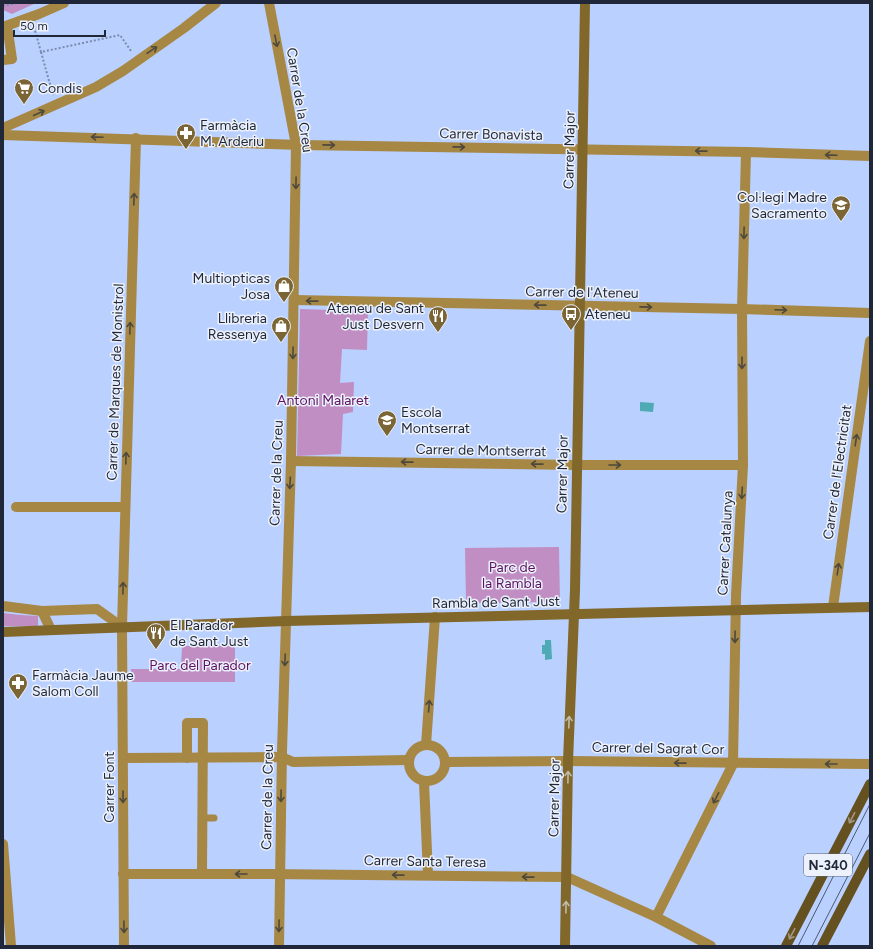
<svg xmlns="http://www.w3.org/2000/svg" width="873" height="949" font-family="Figtree,sans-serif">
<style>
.green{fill:#c18ec4}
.water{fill:#4eabb6}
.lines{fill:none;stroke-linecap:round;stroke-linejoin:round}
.path{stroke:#7b8bae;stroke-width:2;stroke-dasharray:2 2;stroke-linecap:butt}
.lane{stroke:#a68744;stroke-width:7}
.street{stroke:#a68744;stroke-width:10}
.secondary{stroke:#81672a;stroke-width:10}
.primary{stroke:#655020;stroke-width:10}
.tram{stroke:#4c5972;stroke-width:1}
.oneway{stroke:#4e493c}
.oneway2{stroke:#c1baa7}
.oneway3{stroke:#a29883}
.labels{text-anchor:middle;stroke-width:3;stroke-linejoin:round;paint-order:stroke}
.shield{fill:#ecf1fb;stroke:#5c6472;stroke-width:1}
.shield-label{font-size:13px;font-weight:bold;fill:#1f2738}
.poi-label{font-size:14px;fill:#1f2738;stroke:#ecf1fb;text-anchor:start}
.street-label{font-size:14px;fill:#1f2738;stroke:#ecf1fb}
.park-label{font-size:14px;fill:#5d1262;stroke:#ecf1fb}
</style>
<rect width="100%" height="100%" fill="#bad0ff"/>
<g class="green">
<path d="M3,3H36L12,14L3,10Z"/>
<path d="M300,309L368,311L367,350L342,349L340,383L354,382L353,412L343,414L341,454L297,456Z"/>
<path d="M559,547L560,602L466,603L465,548Z"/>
<path d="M3,613L21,615L38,616V626H3Z"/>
<path d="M182,646H235V682H131V669H181Z"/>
</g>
<g class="water">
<path d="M640,402L654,403L653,412L640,411Z"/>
<path d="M545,640H551L552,659L545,660V654H542V645H545Z"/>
</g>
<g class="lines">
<g class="path">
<path d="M3,6L16,3"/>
<path d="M34,27L41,52L120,35L131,51"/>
<path d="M41,52L53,95"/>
</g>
<path class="lane" d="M202,818H214"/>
<g class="street">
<path d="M269,3L296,145L291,461L282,751L279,946"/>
<path d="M3,27L39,14L64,3"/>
<path d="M3,33L8,32L12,59L3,60"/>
<path d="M3,128L96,87L123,71L184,28L216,3"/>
<path d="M3,135L301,145L746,152L870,156"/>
<path d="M294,300L742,309L870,313"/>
<path d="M291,461L576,465H743"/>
<path d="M16,507H125"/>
<path d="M3,606L42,611L97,609L122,627"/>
<path d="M833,607L870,341"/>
<path d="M42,611L51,630"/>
<circle cx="427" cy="763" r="18"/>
<path d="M426,745L435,617"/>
<path d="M123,758L282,757L293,762L408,760"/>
<path d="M187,758V723H203L202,874"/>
<path d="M445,762L568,761L870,764"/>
<path d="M424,782L428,875"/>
<path d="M3,844L11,946"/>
<path d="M123,874H268L567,877L656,917L711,946"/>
<path d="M656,917L733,764L736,595L743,465L742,309L746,152"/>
<path d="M124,946L122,627L136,138"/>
</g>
<g class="secondary">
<path d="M3,632L286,621L870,607"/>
<path d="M565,946L568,761L575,590L585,3"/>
</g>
<g class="primary">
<path d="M786,946L870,784"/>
<path d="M822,946L870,854"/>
</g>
<g class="tram">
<path d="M798,946L870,804"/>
<path d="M812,946L870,833"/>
</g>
</g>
<defs><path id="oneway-shaft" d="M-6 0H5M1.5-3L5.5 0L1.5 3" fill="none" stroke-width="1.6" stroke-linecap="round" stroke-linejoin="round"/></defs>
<g class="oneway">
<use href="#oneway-shaft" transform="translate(276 41) rotate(79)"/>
<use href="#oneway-shaft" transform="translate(152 50) rotate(-34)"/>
<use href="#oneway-shaft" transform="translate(39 113) rotate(-24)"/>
<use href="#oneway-shaft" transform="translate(97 137) rotate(-178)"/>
<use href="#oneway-shaft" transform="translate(329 145) rotate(1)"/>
<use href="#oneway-shaft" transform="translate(459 147) rotate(1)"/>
<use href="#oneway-shaft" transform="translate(701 151) rotate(-179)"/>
<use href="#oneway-shaft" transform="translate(831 155) rotate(-178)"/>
<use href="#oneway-shaft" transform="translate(296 183) rotate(91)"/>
<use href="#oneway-shaft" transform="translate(134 199) rotate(-88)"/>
<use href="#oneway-shaft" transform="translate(744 233) rotate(91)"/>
<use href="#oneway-shaft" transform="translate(312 301) rotate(-179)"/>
<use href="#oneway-shaft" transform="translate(540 305) rotate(-179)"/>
<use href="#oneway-shaft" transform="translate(646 307) rotate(1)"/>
<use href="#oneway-shaft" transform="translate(781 310) rotate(2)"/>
<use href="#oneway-shaft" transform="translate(130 328) rotate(-88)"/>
<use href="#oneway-shaft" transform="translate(293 353) rotate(91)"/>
<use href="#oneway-shaft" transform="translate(742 363) rotate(90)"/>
<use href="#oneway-shaft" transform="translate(856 440) rotate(-82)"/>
<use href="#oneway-shaft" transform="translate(126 458) rotate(-88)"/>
<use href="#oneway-shaft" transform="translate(407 462) rotate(-179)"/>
<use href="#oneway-shaft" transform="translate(537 464) rotate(-179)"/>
<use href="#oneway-shaft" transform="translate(615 465)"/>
<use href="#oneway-shaft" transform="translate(290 483) rotate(93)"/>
<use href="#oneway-shaft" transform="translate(742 493) rotate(93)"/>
<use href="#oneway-shaft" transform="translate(838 569) rotate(-82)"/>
<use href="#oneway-shaft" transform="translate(123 588) rotate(-89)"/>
<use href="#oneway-shaft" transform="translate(735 637) rotate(91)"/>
<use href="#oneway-shaft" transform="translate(285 660) rotate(92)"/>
<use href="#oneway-shaft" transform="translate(429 706) rotate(-86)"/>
<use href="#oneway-shaft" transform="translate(680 763) rotate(-179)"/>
<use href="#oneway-shaft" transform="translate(831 764) rotate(-180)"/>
<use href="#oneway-shaft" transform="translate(281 796) rotate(91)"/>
<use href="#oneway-shaft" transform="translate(123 797) rotate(90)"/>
<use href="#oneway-shaft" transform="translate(716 798) rotate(117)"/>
<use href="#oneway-shaft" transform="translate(241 874) rotate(180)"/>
<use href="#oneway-shaft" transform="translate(398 875) rotate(-179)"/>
<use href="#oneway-shaft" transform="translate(528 877) rotate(-179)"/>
<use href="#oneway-shaft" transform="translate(279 926) rotate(91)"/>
<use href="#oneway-shaft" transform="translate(124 927) rotate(89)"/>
</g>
<g class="oneway2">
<use href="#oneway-shaft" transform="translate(569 722) rotate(-88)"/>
<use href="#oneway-shaft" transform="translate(568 777) rotate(-89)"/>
<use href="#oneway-shaft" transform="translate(566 907) rotate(-89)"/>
</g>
<g class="oneway3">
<use href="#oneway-shaft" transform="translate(852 818) rotate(117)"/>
<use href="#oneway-shaft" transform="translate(792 934) rotate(118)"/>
</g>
<defs>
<g id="supermarket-pin" transform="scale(1)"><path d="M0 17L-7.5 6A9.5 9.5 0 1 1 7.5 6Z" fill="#7b6535" stroke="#ecf1fb"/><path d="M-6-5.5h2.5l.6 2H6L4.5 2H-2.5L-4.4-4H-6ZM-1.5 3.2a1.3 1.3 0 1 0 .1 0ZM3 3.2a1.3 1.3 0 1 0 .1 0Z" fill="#fff"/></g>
<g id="pharmacy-pin" transform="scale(1)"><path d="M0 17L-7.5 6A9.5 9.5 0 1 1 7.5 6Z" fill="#7b6535" stroke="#ecf1fb"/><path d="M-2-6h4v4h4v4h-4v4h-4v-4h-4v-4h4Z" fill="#fff"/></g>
<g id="school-pin" transform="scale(1)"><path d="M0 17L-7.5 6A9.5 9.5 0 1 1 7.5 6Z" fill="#7b6535" stroke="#ecf1fb"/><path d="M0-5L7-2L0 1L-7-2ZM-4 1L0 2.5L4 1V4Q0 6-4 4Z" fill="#fff"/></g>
<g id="shop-pin" transform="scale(1)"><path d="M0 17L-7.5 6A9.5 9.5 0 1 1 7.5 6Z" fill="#7b6535" stroke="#ecf1fb"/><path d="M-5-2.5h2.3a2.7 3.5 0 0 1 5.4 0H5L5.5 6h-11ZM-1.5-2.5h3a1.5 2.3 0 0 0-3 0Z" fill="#fff"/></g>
<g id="bus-pin" transform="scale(1)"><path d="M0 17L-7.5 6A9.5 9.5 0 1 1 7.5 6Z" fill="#7b6535" stroke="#ecf1fb"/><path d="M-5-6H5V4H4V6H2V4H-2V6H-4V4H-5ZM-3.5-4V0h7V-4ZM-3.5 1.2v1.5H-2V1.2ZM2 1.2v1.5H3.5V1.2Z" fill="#fff"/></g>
<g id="restaurant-pin" transform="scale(1)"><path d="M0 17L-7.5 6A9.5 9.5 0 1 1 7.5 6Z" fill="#7b6535" stroke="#ecf1fb"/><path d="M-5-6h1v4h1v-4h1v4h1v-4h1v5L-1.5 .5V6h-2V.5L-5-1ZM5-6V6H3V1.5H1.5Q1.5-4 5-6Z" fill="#fff"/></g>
</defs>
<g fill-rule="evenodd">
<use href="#supermarket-pin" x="24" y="88"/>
<use href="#pharmacy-pin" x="186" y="133"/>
<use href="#school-pin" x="841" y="205"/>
<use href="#shop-pin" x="284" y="286"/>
<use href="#bus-pin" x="571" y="314"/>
<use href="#restaurant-pin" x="438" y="316"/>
<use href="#shop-pin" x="281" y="326"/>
<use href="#school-pin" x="387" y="420"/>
<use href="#restaurant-pin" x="156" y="633"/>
<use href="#pharmacy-pin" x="18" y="683"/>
</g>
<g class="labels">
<rect class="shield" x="804" y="854" width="48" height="22" rx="3"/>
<g class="shield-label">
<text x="828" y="870">N-340</text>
</g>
<g class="poi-label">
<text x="38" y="93">Condis</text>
<text x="200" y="130">Farmàcia<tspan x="200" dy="16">M. Arderiu</tspan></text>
<text x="827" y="202" text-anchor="end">Col·legi Madre<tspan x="827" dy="16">Sacramento</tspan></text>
<text x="270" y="283" text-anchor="end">Multiopticas<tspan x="270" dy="16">Josa</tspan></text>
<text x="424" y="313" text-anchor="end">Ateneu de Sant<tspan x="424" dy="16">Just Desvern</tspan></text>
<text x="585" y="319">Ateneu</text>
<text x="267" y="323" text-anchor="end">Llibreria<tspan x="267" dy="16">Ressenya</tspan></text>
<text x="401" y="417">Escola<tspan x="401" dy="16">Montserrat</tspan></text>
<text x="170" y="630">El Parador<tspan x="170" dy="16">de Sant Just</tspan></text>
<text x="32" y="680">Farmàcia Jaume<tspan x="32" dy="16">Salom Coll</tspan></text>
</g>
<g class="street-label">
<text transform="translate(300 100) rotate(81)" y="5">Carrer de la Creu</text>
<text transform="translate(491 134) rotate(1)" y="5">Carrer Bonavista</text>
<text transform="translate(569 150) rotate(-89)" y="5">Carrer Major</text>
<text transform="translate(582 292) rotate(1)" y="5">Carrer de l'Ateneu</text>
<text transform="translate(115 382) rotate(-88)" y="5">Carrer de Marques de Monistrol</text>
<text transform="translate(481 450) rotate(1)" y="5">Carrer de Montserrat</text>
<text transform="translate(837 472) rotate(-82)" y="5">Carrer de l'Electricitat</text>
<text transform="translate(276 473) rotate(-88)" y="5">Carrer de la Creu</text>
<text transform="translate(562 474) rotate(-89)" y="5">Carrer Major</text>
<text transform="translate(725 543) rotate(-87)" y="5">Carrer Catalunya</text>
<text transform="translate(496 602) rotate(-1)" y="5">Rambla de Sant Just</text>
<text transform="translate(658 748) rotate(1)" y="5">Carrer del Sagrat Cor</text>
<text transform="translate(109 787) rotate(-90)" y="5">Carrer Font</text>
<text transform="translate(267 797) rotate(-89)" y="5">Carrer de la Creu</text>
<text transform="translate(554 798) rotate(-89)" y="5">Carrer Major</text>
<text transform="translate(425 861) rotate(1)" y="5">Carrer Santa Teresa</text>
</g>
<g class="park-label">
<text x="323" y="405">Antoni Malaret</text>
<text x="512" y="572">Parc de<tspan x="512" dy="16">la Rambla</tspan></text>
<text x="200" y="670">Parc del Parador</text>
</g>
</g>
<rect width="873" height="949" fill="none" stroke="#1f2738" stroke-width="8"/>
<path d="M14 30v6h91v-6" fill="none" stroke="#1f2738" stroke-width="2"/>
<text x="20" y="30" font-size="12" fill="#1f2738" stroke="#ecf1fb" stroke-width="3" paint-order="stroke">50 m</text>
</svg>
